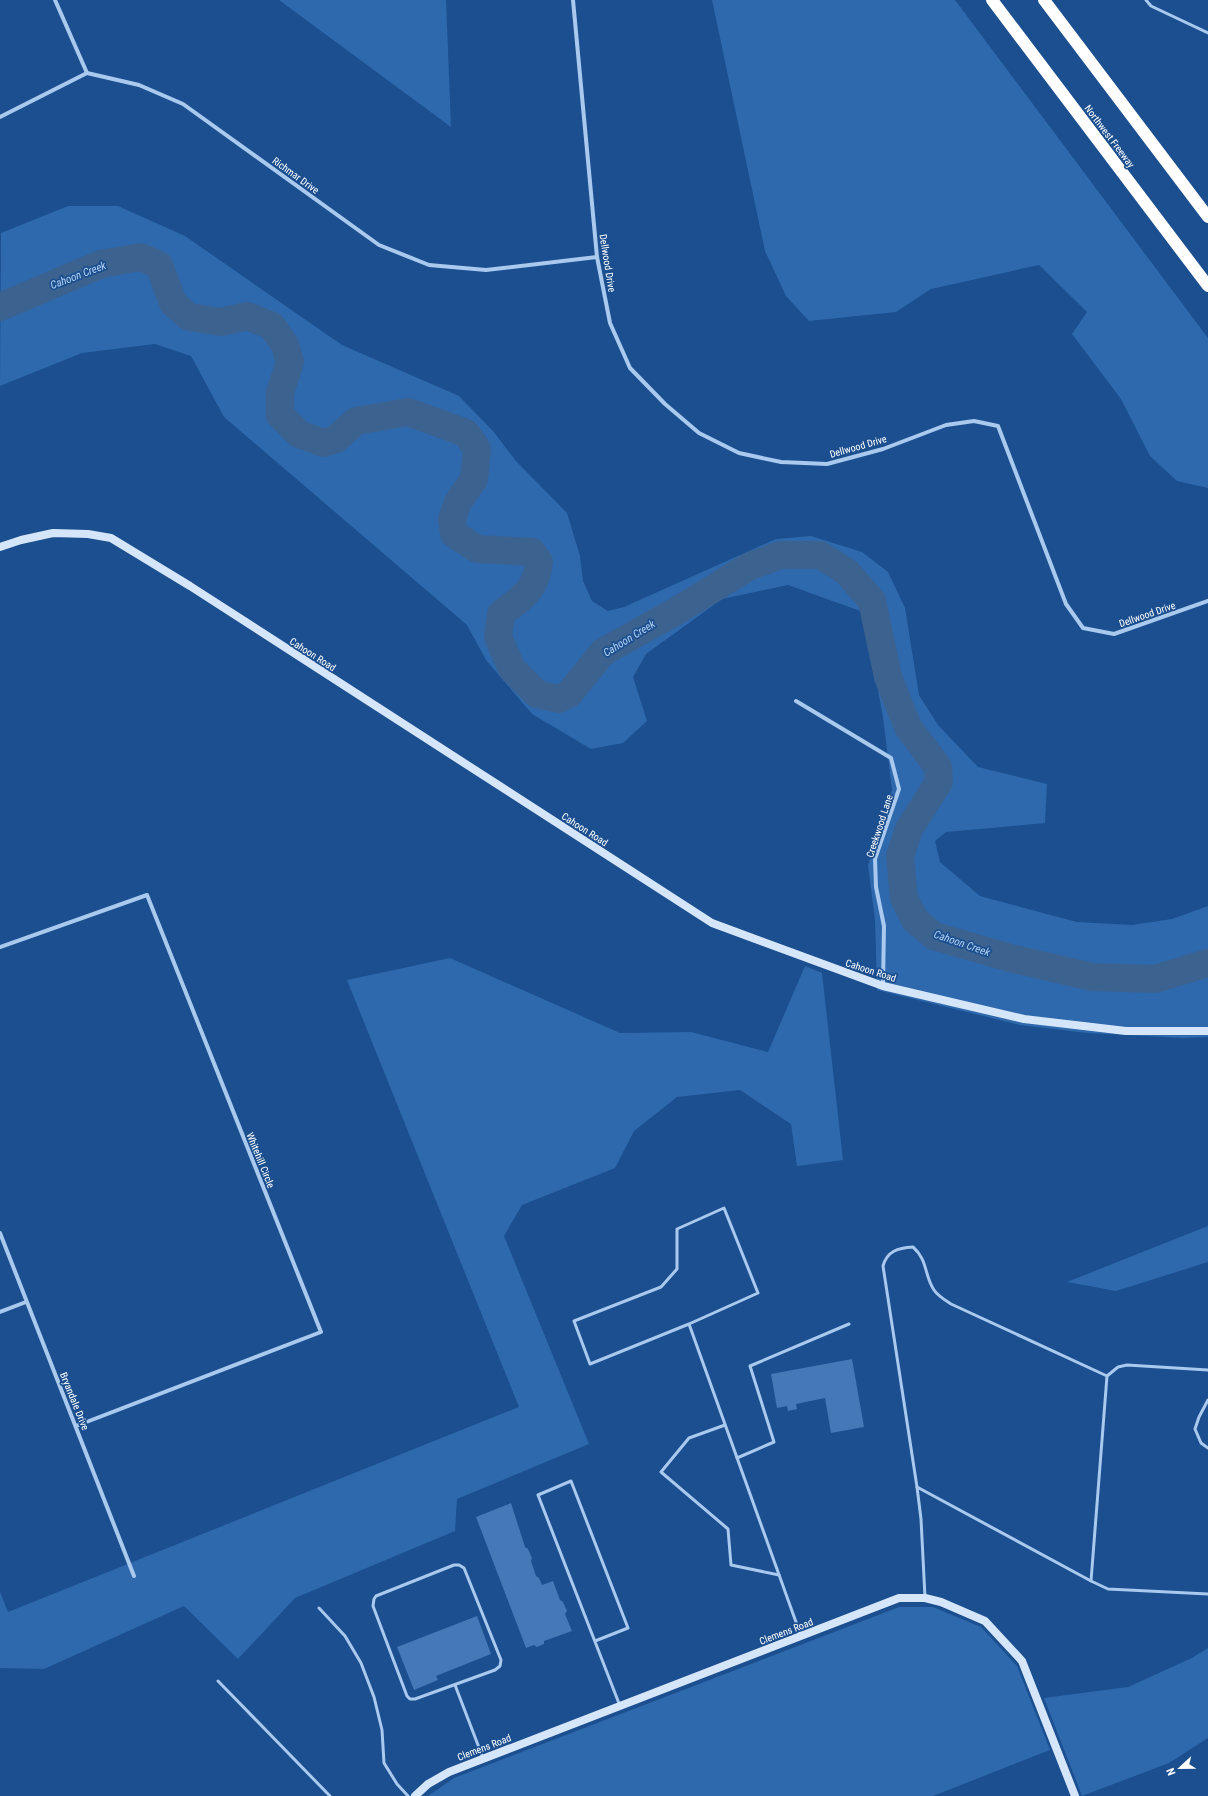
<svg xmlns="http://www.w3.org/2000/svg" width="1208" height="1796" font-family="'Roboto Condensed',sans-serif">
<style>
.green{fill:#2e69ad}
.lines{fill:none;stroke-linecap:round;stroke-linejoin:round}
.river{stroke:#3c6290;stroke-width:28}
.building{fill:#4478b7}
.lane{stroke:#a9c9ee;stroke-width:3}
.street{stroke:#a9c9ee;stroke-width:4}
.secondary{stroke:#d6e6fa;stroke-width:8}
.highway{stroke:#fff;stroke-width:12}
.labels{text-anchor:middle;stroke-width:3.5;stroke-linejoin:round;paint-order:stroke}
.street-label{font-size:10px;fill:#fff;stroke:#1b4f8f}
.water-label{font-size:11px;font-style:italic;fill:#b5d3f5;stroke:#1b4f8f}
</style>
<rect width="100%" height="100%" fill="#1b4f8f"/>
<g class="green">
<path d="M279,0H446L451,127Z"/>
<path d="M712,0H955L1208,338V488L1177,481L1150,456L1121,399L1072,334L1087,312L1039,265L931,289L896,312L809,321L786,296L765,251Z"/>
<path d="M68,206H118L185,236L342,345L459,396L493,431L516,461L567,513L580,556L583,581L592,601L608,611L624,607L776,539L811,536L862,552L888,572L905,608L919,695L938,725L978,767L1047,784L1045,823L946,832L935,841L940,862L980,896L1077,922L1132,925L1172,919L1208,906V1037L1183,1038L1087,1033L1020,1025L877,990L875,920L868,865L892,790L883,717L863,612L788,585L722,599L646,654L633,677L647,721L623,743L591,749L532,714L486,660L467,625L224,417L191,356L155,344L82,353L0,386L1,233Z"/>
<path d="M450,958L620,1033L691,1032L768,1052L805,966L822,973L843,1160L797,1166L791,1124L740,1090L677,1097L634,1131L615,1168L522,1205L504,1236L589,1444L457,1499L455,1531L295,1598L238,1659L184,1606L44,1669L0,1668V1592L8,1612L519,1407L347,980Z"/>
<path d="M1208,1226V1262L1116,1291L1067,1282Z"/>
<path d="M899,1607H933L981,1627L1017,1666L1050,1750L933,1796H428L454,1778Z"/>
<path d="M1208,1648V1738L1169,1763L1082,1796L1044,1698L1128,1687L1192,1658Z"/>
</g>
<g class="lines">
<path class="river" d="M0,307L101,264L141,257L159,265L173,303L189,317L221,322L247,316L272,326L285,345L290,362L280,393V415L299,434L323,443L336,439L356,421L408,412L466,433L477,449L474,479L458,502L452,519L454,534L477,549L532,552L539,562C536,591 522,597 501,614L498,637L512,669L537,694L558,699L569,694L603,652L673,613L750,566L781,555H820L847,572L872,601L888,677L908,727L938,767L939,782L909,829L900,856L904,898L915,920L934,936L1010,958L1092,977L1155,979L1208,963"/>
</g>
<g class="building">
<path d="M852,1359L864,1427L831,1433L825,1398L796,1404L797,1409L788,1411L787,1406L777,1408L771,1374Z"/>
<path d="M511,1503L525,1547L528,1549L532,1558L531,1561L536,1576L539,1578L542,1585L553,1581L560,1600L563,1602L567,1611L565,1614L572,1631L544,1641V1644L537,1647L534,1645L526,1648L476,1517Z"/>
<path d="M477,1616L491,1654L436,1676L438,1680L414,1690L397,1647Z"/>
</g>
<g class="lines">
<g class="lane">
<path d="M1146,0L1151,6L1208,33"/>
<path d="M689,1324L590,1364L574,1321L661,1287L677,1269V1229L724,1208L758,1293L689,1324L801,1636"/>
<path d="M1208,1370L1127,1365L1118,1367L1107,1376L1091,1581L1108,1589L1208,1594"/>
<path d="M1208,1400L1199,1417L1195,1429L1201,1443L1208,1448"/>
<path d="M725,1425L689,1438L661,1472L728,1529L731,1565L779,1575"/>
<path d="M737,1458L774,1442L750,1366L849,1324"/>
<path d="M917,1487L921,1519L925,1597"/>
<path d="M454,1565H459L464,1568L501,1660L500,1666L495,1670L415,1699H410L407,1696L373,1606L374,1599L376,1596Z"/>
<path d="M1091,1581L917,1487L883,1266C887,1251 898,1248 913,1247C928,1260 924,1275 934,1290C938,1296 945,1300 951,1304L1107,1376"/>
<path d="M319,1608L345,1636L361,1663L374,1697L382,1730L384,1763L397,1784L408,1796"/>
<path d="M595,1641L628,1628L571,1481L538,1495L620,1706"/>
<path d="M218,1681L330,1796"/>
<path d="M455,1685L483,1758"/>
</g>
<g class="street">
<path d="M55,0L87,73"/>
<path d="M573,0L597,257L610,323L630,368L665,404L699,433L739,453L781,462L827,464L883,449L946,425L974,421L998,426L1066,604L1083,628L1114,634L1208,601"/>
<path d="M0,117L87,73L139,85L183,104L379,245L429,265L486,270L597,257"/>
<path d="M796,701L891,758L899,789L875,859L876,887L884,926L883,986"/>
<path d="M0,947L147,895L321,1332L76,1426"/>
<path d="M0,1233L134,1576"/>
<path d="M0,1312L26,1302"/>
</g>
<g class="secondary">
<path d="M0,547L21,540L53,533L88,534L111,538L190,586L712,923L883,986L1024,1019L1126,1031H1208"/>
<path d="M415,1796L428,1784L449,1772L899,1598H925L941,1602L985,1621L1022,1661L1075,1796"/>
</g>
<g class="highway">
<path d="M992,0L1208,286"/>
<path d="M1044,0L1208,217"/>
</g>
</g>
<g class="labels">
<g class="street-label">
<text transform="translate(1110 136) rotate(53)" y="4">Northwest Freeway</text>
<text transform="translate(296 175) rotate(36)" y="4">Richmar Drive</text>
<text transform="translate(608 263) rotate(81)" y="4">Dellwood Drive</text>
<text transform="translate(858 446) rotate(-16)" y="4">Dellwood Drive</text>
<text transform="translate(1147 614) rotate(-19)" y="4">Dellwood Drive</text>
<text transform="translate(313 654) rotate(33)" y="4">Cahoon Road</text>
<text transform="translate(879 826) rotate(-72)" y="4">Creekwood Lane</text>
<text transform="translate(585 829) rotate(33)" y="4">Cahoon Road</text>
<text transform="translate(871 970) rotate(18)" y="4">Cahoon Road</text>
<text transform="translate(261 1160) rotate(68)" y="4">Whitehill Circle</text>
<text transform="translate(75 1401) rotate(68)" y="4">Bryandale Drive</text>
<text transform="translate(786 1631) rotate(-21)" y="4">Clemens Road</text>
<text transform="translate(484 1747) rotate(-21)" y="4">Clemens Road</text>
</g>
<g class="water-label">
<text transform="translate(78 275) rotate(-21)" y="4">Cahoon Creek</text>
<text transform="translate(629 638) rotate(-32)" y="4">Cahoon Creek</text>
<text transform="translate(962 943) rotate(19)" y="4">Cahoon Creek</text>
</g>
</g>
<g transform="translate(1180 1768) rotate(248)" stroke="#1b4f8f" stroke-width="3" paint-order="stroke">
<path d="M0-3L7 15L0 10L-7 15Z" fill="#ffffff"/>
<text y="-6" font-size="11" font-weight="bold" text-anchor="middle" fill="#ffffff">N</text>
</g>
</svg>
